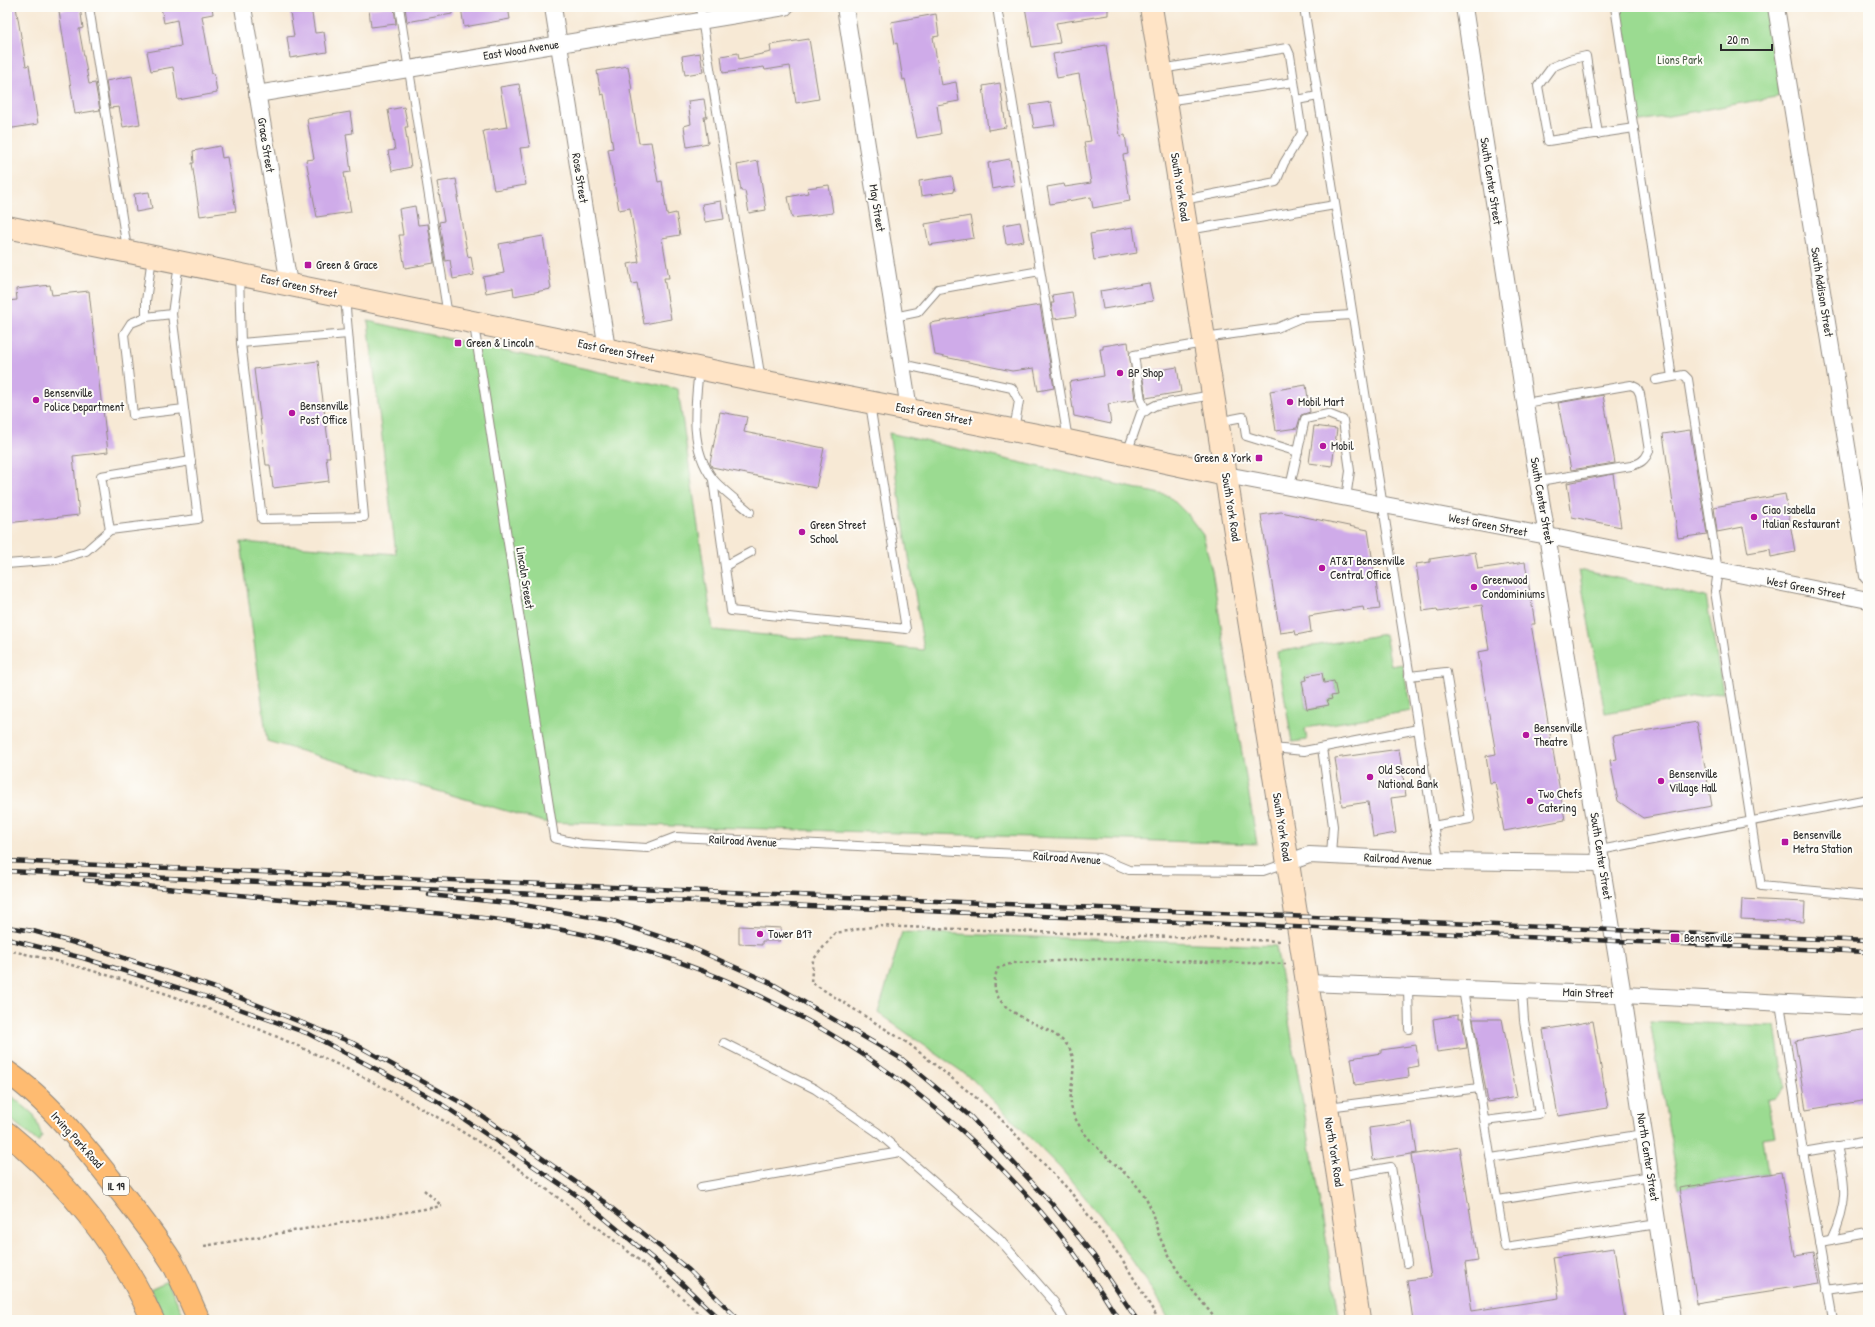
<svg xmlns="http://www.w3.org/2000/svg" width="1875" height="1327" font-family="'Patrick Hand',sans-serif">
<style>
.green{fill:#9bdb91;stroke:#63835e;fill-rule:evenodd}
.building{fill:#cfabe9}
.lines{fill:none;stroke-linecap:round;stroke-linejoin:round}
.lane-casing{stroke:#918a80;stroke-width:10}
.street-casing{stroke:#918a80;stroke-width:18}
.secondary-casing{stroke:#918a80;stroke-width:24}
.primary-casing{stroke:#918a80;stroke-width:24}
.path{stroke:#918a80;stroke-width:2.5;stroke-dasharray:3 3;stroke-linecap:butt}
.lane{stroke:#fff;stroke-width:8}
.street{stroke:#fff;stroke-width:16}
.secondary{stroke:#ffe4c6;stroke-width:22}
.primary{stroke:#febb71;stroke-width:22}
.rail-casing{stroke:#2b2b2b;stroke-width:4.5}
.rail{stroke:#fdfcf7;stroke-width:3;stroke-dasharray:9;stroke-linecap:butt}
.poi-dot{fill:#b5179e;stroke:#fdfcf7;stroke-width:1.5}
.labels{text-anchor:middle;stroke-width:4;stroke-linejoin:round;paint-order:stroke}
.shield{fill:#fdfcf7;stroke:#6a6a68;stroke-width:1}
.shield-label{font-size:11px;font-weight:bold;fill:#2b2b2b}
.street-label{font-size:12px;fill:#2b2b2b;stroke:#fdfcf7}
.park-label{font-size:12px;fill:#4d604a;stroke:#fdfcf7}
.poi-label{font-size:12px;fill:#2b2b2b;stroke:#fdfcf7;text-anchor:start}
</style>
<rect width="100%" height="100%" fill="#fdfcf7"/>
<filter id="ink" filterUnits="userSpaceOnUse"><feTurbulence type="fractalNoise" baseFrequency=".025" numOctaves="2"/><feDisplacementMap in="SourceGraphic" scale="8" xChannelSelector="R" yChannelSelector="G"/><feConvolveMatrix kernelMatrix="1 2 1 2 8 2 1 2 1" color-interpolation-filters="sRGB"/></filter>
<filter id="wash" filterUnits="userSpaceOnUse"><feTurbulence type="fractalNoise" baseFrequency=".012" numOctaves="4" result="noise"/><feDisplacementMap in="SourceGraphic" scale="16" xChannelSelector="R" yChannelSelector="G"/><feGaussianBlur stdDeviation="0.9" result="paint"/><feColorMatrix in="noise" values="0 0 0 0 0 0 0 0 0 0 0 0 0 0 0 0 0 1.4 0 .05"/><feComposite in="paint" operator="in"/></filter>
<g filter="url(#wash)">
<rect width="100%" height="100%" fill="#f7e9d5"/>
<g class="green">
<path d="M1617,7H1773L1787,95L1635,122Z"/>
<path d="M368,321L678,389L713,630L924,650L889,433L1169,496L1187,514L1203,535L1212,571L1257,844L544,822L267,741L241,542L396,554Z"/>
<path d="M1579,570L1706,597L1723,692L1605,713Z"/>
<path d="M1385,634L1391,666L1403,664L1411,711L1305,728L1307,740L1292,742L1277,652ZM1322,673L1324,683L1334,681L1337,694L1331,696L1332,699L1327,700L1328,705L1309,710L1306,709L1302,681L1307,680L1306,676Z"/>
<path d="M902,932L1276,946L1340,1320H1169L1155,1293L1101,1216L1061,1169L971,1078L878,1013Z"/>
<path d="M1650,1021L1775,1026L1784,1086L1775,1098L1767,1100L1774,1136L1763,1138L1768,1174L1679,1188Z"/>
<path d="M7,1092L34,1115L42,1136L38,1142L7,1116Z"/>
<path d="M167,1281L169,1285L186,1320H166L150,1289Z"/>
</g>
<g id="blocks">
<g class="building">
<path d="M7,7H16L26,66L29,65L38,124L7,129Z"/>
<path d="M80,7L83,28L79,29L89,84L95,83L100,110L75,114L59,11Z"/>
<path d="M161,7H212L213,14L202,16L212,74L214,73L217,93L178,100L173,67L151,71L147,52L181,46L177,20L164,23Z"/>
<path d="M289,7H311L315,33L324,32L327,52L290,58L287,37L294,36Z"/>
<path d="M385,7H394L396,24L371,27L369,9Z"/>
<path d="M405,7H452V14L407,22Z"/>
<path d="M461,7H508L510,19L464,27Z"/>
<path d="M1025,7H1108V15L1056,23L1060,43L1032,47Z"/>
<path d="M936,14L939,36L933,37L941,85L956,82L959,101L937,105L941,134L917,138L905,79L903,80L897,43L895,44L891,22Z"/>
<path d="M809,39L819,99L796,103L790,66L765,70L764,67L723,73L721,56L738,53L739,59L771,52L770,45Z"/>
<path d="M1106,45L1120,136L1125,135L1128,154L1123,155L1130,201L1093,208L1091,197L1050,204L1047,187L1064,184L1065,187L1091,183L1084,142L1091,141L1079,74L1057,78L1053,54Z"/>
<path d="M700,53L703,72L685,75L682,56Z"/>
<path d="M628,66L632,90H630L639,143L651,142L658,182L662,181L667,215L676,213L680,235L662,238L669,278H664L671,319L644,324L637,283L632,284L628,264L639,262L630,208L619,210L608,149L613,148L604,94L601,95L597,71Z"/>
<path d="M132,76L140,124L123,127L119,107L110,108L106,81Z"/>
<path d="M1000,83L1006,127L988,130L983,86Z"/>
<path d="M519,84L530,147L520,148L526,185L494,190L483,131L507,127L500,87Z"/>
<path d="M704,99L707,117H704L708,143L687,147L684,126L691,124L688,101Z"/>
<path d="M1051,102L1055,125L1034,128L1030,105Z"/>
<path d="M404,107L408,127H405L411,167L392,171L388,151L395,150L388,110Z"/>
<path d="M350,112L353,133L346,134L351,172L344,173L351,212L317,217L306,160L314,159L307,119Z"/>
<path d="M220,146L222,158L227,157L236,211L200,216L192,163H194L193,151Z"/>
<path d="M1010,159L1014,185L992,189L988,163Z"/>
<path d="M758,161L766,210L749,213L745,191H741L737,165Z"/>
<path d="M952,176L955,191L921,196L919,181Z"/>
<path d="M456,179L459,197H457L468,257L471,256L474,275L453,279L450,260L445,261L439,222L444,221L437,182Z"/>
<path d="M829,185L833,213L792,218L788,197L808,193L807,188Z"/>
<path d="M149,192L152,209L136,212L134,194Z"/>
<path d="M721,201L724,219L705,222L702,204Z"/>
<path d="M415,206L418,225L428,224L434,263L405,268L399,235H403L399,209Z"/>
<path d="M970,216L974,238L929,245L925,224Z"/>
<path d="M1020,222L1024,241L1006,244L1003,225Z"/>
<path d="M1133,227L1137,253L1094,260L1090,234Z"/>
<path d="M543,236L551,289L514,296L513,288L486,293L483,277L504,273L499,244Z"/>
<path d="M1149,283L1153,301L1103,309L1100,291Z"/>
<path d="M50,285L52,295L89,291L102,409H103L108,452L73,456L79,515L7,523V301L17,300L16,289Z"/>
<path d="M1072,292L1076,316L1054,319L1051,303H1054L1052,295Z"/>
<path d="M1040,305L1054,388L1038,391L1034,368L1012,371L935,355L930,323Z"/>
<path d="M1128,342L1135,400L1108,404L1111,424L1074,416L1069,382L1104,376L1100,349H1103V346Z"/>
<path d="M318,361L330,457H326L329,481L273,488L270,465H266L254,369Z"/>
<path d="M1177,367L1181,392L1146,398L1142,373Z"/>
<path d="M1306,385L1310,412L1301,415L1297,428L1276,431L1270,391Z"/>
<path d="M1603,395L1615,463L1571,470L1558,403Z"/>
<path d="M720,412L747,417L744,432L824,448L816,488L712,467L710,463Z"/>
<path d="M1314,426L1337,429L1332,466L1309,463Z"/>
<path d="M1690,430L1707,534L1678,538L1663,434Z"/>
<path d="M1613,474L1621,527L1572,517L1567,483Z"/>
<path d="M1785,494L1795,552L1771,557L1770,549L1748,553L1743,527L1717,532L1714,507Z"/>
<path d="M1281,512L1368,530L1380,609L1364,611L1363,607L1309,616L1311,632L1296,635L1295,631L1280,633L1261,515Z"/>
<path d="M1475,552L1478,569L1525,562L1535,624H1531L1565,820L1504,831L1495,782L1490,783L1486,756L1496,754L1478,652L1489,650L1482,605L1438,612L1437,609L1423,611L1416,564L1430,562V559Z"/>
<path d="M1322,673L1324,683L1334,681L1337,695L1331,696L1332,699L1327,700L1329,705L1307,709L1302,681L1307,680L1306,676Z"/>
<path d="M1697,722L1712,806L1643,818L1618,801L1610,760L1617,759L1613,736Z"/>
<path d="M1399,749L1406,796L1391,798L1396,833L1373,837L1368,802L1342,806L1335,758Z"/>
<path d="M1742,899L1805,902L1804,922L1741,919Z"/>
<path d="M739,926L781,928L780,941H762V945L739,944Z"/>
<path d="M1458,1015V1019H1462L1467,1048L1437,1052L1433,1019Z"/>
<path d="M1473,1019H1502L1517,1097L1488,1102Z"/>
<path d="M1593,1021L1608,1108L1558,1116L1543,1030Z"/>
<path d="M1868,1029V1100L1806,1110L1795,1041Z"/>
<path d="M1416,1045L1419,1066L1408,1068L1409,1077L1355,1085L1351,1058L1381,1053V1050Z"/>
<path d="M1412,1122L1417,1153L1373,1160L1369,1128Z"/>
<path d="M1459,1147L1478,1261L1465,1263L1472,1311L1559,1298L1553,1257L1614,1248L1625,1320H1413L1407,1280L1431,1277L1411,1155Z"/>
<path d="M1781,1172L1795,1256L1814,1253L1820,1284L1697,1303L1679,1188Z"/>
</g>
</g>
</g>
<g filter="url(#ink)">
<use href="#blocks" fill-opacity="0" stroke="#918a80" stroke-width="1"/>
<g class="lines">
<g class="lane-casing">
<g id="lane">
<path d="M89,7L127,249"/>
<path d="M399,7L448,316"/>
<path d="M700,7L761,380"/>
<path d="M997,7L1068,440"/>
<path d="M1304,7L1439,861"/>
<path d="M1615,7L1672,377"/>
<path d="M1161,69L1287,48L1290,55L1302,133L1284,163L1276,182L1183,200"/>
<path d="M1297,100L1318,96"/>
<path d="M1166,101L1294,82"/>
<path d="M1598,134L1586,56L1569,60L1552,67L1538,86L1548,141L1634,128"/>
<path d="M1188,230L1335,205"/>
<path d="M239,275L241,343L262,519L364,517L345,297"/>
<path d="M172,314L179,263"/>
<path d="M146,317V301L152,257"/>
<path d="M894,317L918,312L938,289L1040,271"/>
<path d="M474,325L554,838L581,844L647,848L676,837L1100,858L1129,870L1263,871L1287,863"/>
<path d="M1204,338L1277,328L1300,318L1352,315"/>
<path d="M241,343L348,334"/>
<path d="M901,364L1012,388L1019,401L1014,430"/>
<path d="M699,369C695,406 689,448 713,479C721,489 740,503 750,512"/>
<path d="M1656,380L1684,375L1688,379L1718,571L1715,591L1761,886L1868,896"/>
<path d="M1525,403L1631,385L1637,388L1640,394L1649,451C1645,461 1640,463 1631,466L1539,481"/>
<path d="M1146,411L1141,400L1134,355L1204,343"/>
<path d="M1217,422L1243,417L1246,436L1298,452"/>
<path d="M1127,453L1141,413L1156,405L1212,395"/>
<path d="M713,480L731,611L906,629L870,404"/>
<path d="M1290,487L1305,419L1328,414L1343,420L1350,471L1346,498"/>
<path d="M110,530L101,476L191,461"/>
<path d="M7,564L56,560L86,551L110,530L198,519L172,314L146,317L131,323L124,334L133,415L184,409"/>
<path d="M725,566L751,552"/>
<path d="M1409,676L1446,672L1470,819L1433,826"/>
<path d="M1272,748L1304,751L1418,729"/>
<path d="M1322,748L1333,826L1331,856"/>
<path d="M1600,850L1868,799"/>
<path d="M1408,987L1409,1029"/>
<path d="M1463,989L1505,1247L1658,1224"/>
<path d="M1780,1003L1803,1152L1833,1320"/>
<path d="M724,1043L815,1089L877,1132L999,1239L1054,1302L1064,1320"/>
<path d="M1328,1107L1479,1088"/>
<path d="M1485,1121L1539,1114L1524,1020L1522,991"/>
<path d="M1803,1152L1868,1141"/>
<path d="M1491,1158L1644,1134"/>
<path d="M1339,1176L1391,1167L1407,1263"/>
<path d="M701,1187L900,1152"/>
<path d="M1498,1200L1651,1176"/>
<path d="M1831,1241C1849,1204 1846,1184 1837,1146"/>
<path d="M1819,1243L1868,1234"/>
<path d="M1827,1291L1868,1285"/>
</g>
</g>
<g class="street-casing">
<g id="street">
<path d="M243,7L289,284"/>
<path d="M553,7L607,349"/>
<path d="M845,7L909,409"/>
<path d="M1464,7L1525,403L1623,995L1672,1320"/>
<path d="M1776,7L1868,576"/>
<path d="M257,94L785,7"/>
<path d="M1226,475L1548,536L1868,600"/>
<path d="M1287,863L1309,855L1439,861L1602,863"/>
<path d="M1307,983L1623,995L1868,1007"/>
</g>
</g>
<g class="secondary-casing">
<g id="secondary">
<path d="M1151,7L1338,1176L1359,1320"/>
<path d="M7,227L761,381L1068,441L1226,475"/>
</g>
</g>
<g class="primary-casing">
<g id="primary">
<path d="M7,1072C47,1099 82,1143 112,1181C133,1207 154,1234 172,1262C182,1280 190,1301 199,1320"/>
<path d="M7,1133C57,1174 100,1224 132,1279C140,1292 146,1306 153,1320"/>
</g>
</g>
<g class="path">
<path d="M7,950C133,976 254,1022 369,1080C410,1102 452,1124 491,1150C518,1168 544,1187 569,1206C616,1241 664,1278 705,1320"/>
<path d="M424,1190L442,1206"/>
<path d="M204,1246L442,1206"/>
<path d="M1159,1320L1122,1259L1069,1190L994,1112L909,1044L811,982L813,960L835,933L877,926L1281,941"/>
<path d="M1216,1320C1201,1299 1179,1277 1168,1254C1164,1246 1159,1237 1157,1229C1153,1217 1151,1205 1144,1195C1123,1165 1087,1148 1073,1113C1065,1092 1082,1063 1067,1045C1045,1019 979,1015 998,968L1013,963L1100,959L1286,964"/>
</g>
<use href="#lane" class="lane"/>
<use href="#street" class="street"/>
<use href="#secondary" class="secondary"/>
<use href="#primary" class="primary"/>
<g class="rail-casing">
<g id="rail">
<path d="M7,861L1868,941"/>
<path d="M7,871L1868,952"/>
<path d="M85,880C175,889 266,898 356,906C435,913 514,918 591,936C809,988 1003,1128 1119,1320"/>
<path d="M429,895L518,904L613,921L688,946L771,983L902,1059L971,1117L1052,1204L1094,1256L1137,1320"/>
<path d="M7,927L33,931L106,952L215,988L353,1043L469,1107L603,1201L689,1270L739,1320"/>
<path d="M7,939L83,958L198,994L309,1034L437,1101L579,1197L676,1278L720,1320"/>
</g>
</g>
<use href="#rail" class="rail"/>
</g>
</g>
<g class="poi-dot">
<rect x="304" y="261" width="8" height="8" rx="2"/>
<rect x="454" y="339" width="8" height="8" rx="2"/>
<circle cx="1120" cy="373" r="4"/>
<circle cx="36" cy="400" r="4"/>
<circle cx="1290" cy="402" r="4"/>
<circle cx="292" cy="413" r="4"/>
<circle cx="1323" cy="446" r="4"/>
<rect x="1255" y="454" width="8" height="8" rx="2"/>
<circle cx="1754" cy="517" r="4"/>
<circle cx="802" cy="532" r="4"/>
<circle cx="1322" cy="568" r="4"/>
<circle cx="1474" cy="587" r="4"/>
<circle cx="1526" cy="735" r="4"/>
<circle cx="1370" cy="777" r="4"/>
<circle cx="1661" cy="781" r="4"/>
<circle cx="1530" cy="801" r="4"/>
<rect x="1781" y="838" width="8" height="8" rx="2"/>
<circle cx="760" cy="934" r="4"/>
<rect x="1670" y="933" width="10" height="10" rx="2"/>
</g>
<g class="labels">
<rect class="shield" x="103" y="1177" width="26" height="18" rx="3"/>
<g class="shield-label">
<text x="116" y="1190">IL 19</text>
</g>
<g class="street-label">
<text transform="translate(521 50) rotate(-9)" y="4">East Wood Avenue</text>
<text transform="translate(266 145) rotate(81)" y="4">Grace Street</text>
<text transform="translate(580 178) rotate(81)" y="4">Rose Street</text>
<text transform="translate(1491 181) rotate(81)" y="4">South Center Street</text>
<text transform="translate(1180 187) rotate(81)" y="4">South York Road</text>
<text transform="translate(877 208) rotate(81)" y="4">May Street</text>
<text transform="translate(299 286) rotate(12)" y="4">East Green Street</text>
<text transform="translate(1822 292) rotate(81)" y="4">South Addison Street</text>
<text transform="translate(616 351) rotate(12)" y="4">East Green Street</text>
<text transform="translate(934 414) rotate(11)" y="4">East Green Street</text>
<text transform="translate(1542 501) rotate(80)" y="4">South Center Street</text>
<text transform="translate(1231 507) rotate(81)" y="4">South York Road</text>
<text transform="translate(1488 525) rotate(11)" y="4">West Green Street</text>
<text transform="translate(525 578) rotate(81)" y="4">Lincoln Sreeet</text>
<text transform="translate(1806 588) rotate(11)" y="4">West Green Street</text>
<text transform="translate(1282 827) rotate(81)" y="4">South York Road</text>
<text transform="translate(743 841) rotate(3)" y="4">Railroad Avenue</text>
<text transform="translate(1601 856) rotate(81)" y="4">South Center Street</text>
<text transform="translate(1067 858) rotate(4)" y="4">Railroad Avenue</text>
<text transform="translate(1398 859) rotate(3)" y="4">Railroad Avenue</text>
<text transform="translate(1588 993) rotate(2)" y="4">Main Street</text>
<text transform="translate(77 1140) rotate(48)" y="4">Irving Park Road</text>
<text transform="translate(1334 1152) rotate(81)" y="4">North York Road</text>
<text transform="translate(1648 1157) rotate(81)" y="4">North Center Street</text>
</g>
<g class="park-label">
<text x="1680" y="64">Lions Park</text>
</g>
<g class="poi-label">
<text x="316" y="269">Green &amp; Grace</text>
<text x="466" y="347">Green &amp; Lincoln</text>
<text x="1128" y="377">BP Shop</text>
<text x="44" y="397">Bensenville<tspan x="44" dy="14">Police Department</tspan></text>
<text x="1298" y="406">Mobil Mart</text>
<text x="300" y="410">Bensenville<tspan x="300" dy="14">Post Office</tspan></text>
<text x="1331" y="450">Mobil</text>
<text x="1251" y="462" text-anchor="end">Green &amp; York</text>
<text x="1762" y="514">Ciao Isabella<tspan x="1762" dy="14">Italian Restaurant</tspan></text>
<text x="810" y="529">Green Street<tspan x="810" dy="14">School</tspan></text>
<text x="1330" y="565">AT&amp;T Bensenville<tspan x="1330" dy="14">Central Office</tspan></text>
<text x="1482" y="584">Greenwood<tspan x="1482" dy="14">Condominiums</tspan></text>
<text x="1534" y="732">Bensenville<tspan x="1534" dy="14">Theatre</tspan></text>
<text x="1378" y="774">Old Second<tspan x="1378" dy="14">National Bank</tspan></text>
<text x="1669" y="778">Bensenville<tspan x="1669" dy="14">Village Hall</tspan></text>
<text x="1538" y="798">Two Chefs<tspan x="1538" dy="14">Catering</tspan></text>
<text x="1793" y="839">Bensenville<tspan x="1793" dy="14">Metra Station</tspan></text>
<text x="768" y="938">Tower B17</text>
<text x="1684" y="942">Bensenville</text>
</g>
</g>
<rect width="1875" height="1327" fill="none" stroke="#fdfcf7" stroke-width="24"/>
<path d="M1721 44v6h51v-6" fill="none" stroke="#2b2b2b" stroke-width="2"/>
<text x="1727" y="44" font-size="12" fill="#2b2b2b" stroke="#fdfcf7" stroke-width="3" paint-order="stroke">20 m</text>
</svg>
